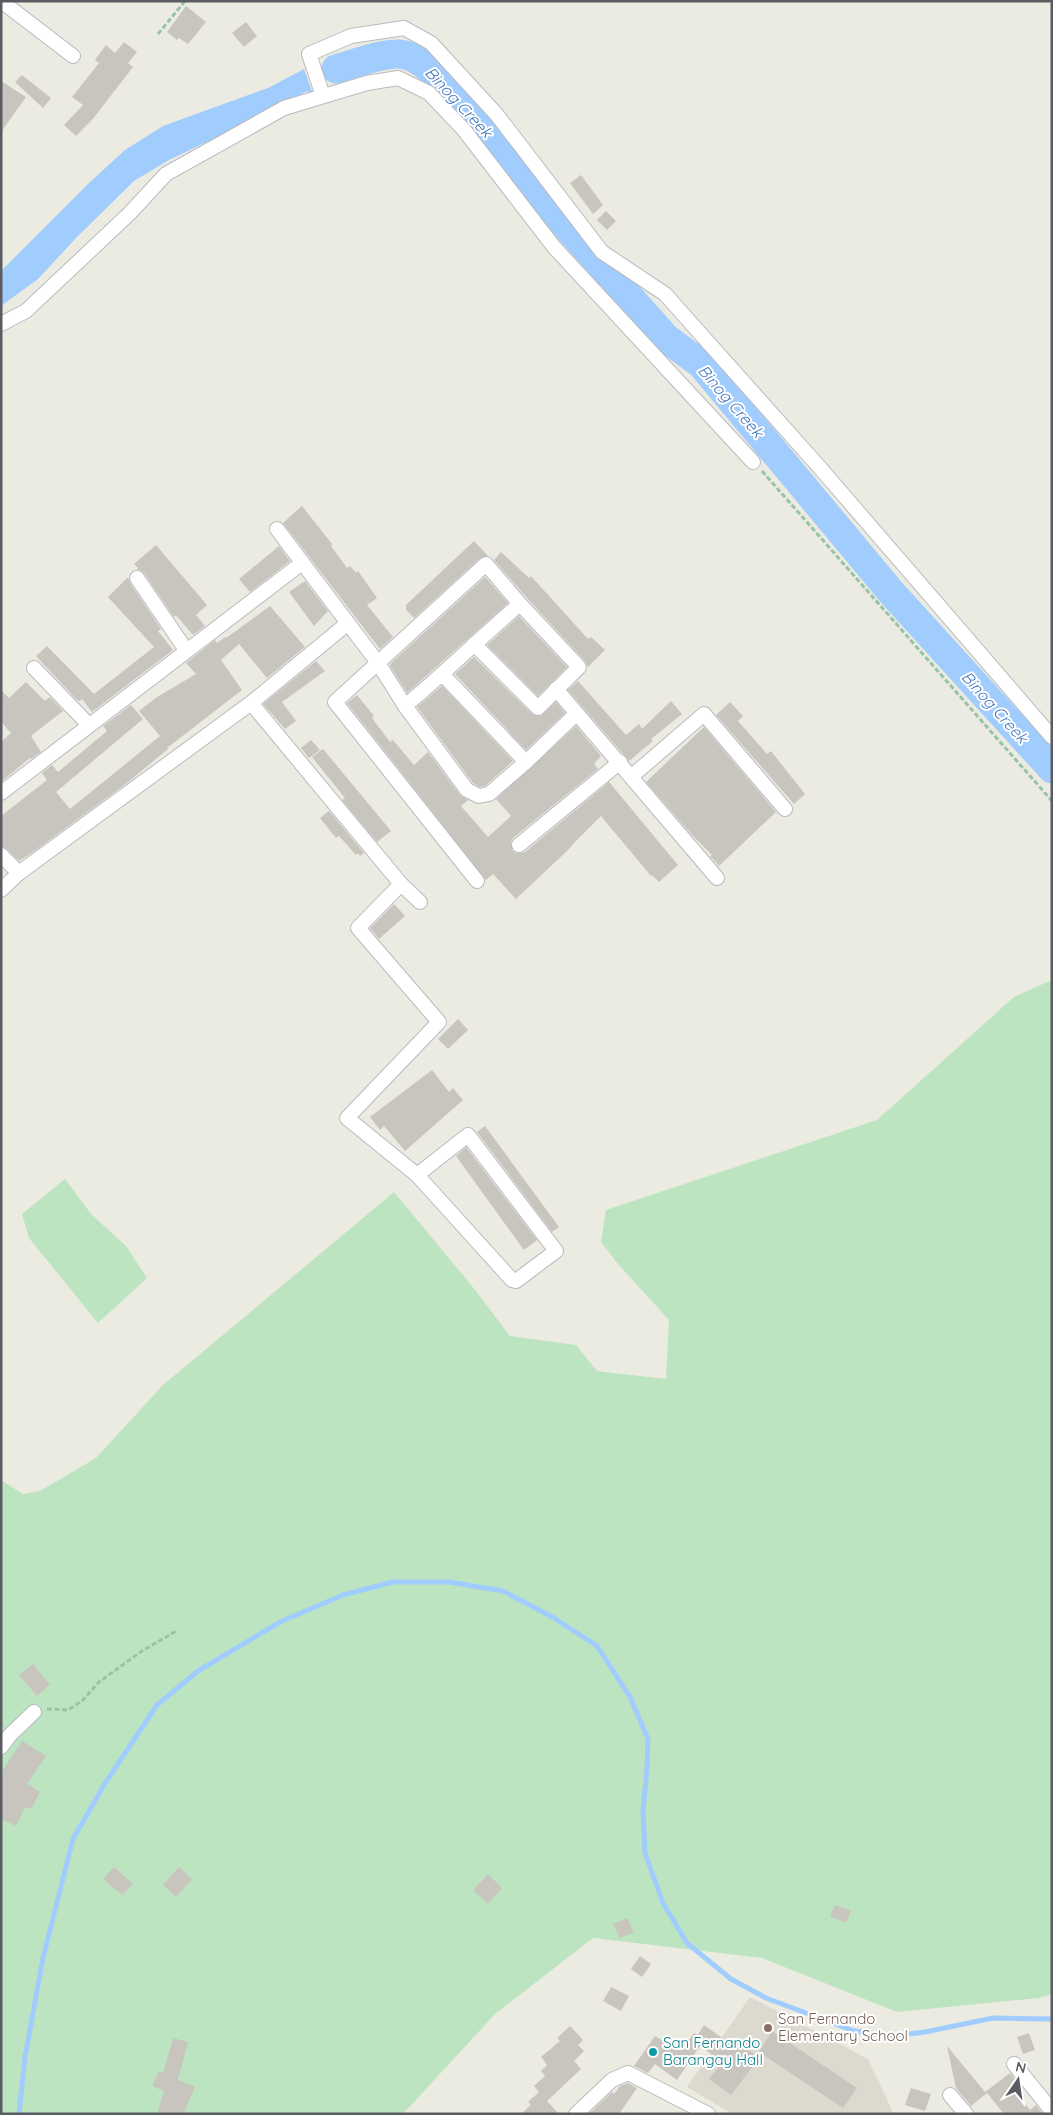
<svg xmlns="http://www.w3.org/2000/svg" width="1053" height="2115" font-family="Quicksand,sans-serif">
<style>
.education{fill:#dcdacf}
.green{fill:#bde4c1}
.water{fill:#a0cdfd}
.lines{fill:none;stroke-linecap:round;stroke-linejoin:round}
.stream{stroke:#a0cdfd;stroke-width:5}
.river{stroke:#a0cdfd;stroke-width:29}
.building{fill:#c8c5be}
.street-casing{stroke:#b9bac0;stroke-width:16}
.path{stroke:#97c4a8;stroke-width:3;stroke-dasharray:5 2.5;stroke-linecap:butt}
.street{stroke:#fff;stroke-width:14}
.education-dot{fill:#8d6e63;stroke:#fff;stroke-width:2}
.culture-dot{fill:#0f9aa8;stroke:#fff;stroke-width:2}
.labels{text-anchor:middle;stroke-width:4;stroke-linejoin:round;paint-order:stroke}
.education-label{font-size:15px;fill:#785e54;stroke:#fff;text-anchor:start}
.culture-label{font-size:15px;fill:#0d838f;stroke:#fff;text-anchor:start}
.water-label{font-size:16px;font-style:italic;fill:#4476c0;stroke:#fff}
</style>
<rect width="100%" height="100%" fill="#ecebe1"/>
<path class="education" d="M750,1997L868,2059L892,2110L891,2114H733L687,2087Z"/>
<g class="green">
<path d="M1052,980V1994L1039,1998L897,2012L762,1958L593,1938L495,2014L403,2114H1V1480L23,1494L40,1491L96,1458L162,1386L394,1192L476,1291L510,1336L576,1345L597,1371L666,1379L669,1320L618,1264L601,1242L606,1210L877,1120L1014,997Z"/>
<path d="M65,1179L91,1214L126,1246L147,1278L98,1323L29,1238L22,1214Z"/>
</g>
<path class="water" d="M304,69L313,94L307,91L238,127L169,160L134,181L77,237L38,279L1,306V271L89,183L125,150L163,126L268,88Z"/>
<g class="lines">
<path class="stream" d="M19,2114L25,2057L43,1958L73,1839L104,1785L157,1705L198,1671L280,1622L343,1595L393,1582H449L503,1591L554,1618L597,1646L630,1697L648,1739L647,1769L643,1811L645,1853L663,1903L687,1943L731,1979L766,1998L854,2031L892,2036L925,2032L993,2018L1052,2019"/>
<path class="river" d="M336,69C354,64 388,50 406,55C419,59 429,68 439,76L568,228L666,338L701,364L891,592L1052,769"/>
</g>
<g class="building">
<path d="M186,6L206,22L188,44L179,38L177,40L167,32Z"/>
<path d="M246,22L257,36L244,47L232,33Z"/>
<path d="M124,42L137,52L128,63L133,67L92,120L76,136L64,125L83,105L72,97L99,63L95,60L106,45L115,53Z"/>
<path d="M22,75L51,98L43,108L15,82Z"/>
<path d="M1,81L26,97L1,132Z"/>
<path d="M581,175L603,205L593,214L570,183Z"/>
<path d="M606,211L616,221L607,230L597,220Z"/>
<path d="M302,506L332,544L331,546L347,568L350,566L356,573L358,571L377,598L367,605L393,637L380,649L283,523Z"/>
<path d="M474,541L488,556L480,558L414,618L406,610V605Z"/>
<path d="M156,545L207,605L196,615L205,626L193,635L176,615L174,617L144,573L137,569L138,568L134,564Z"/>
<path d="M279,546L290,561L250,592L239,579Z"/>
<path d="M501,552L529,578L531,576L588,639L591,637L605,650L588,667L585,661L527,598L494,560Z"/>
<path d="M128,577L130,583L161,629L158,631L173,650L92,712L82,699L80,701L77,700L36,656L47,646L94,694L154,647L108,597Z"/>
<path d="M485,577L508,603L407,693L390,666L391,663Z"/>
<path d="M305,581L328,611L314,626L289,592Z"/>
<path d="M270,606L305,647L267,678L239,644L221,660L242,690L167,748L168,749L127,783L33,852L19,861L7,849L1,846V816L47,780L42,773L52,765L58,772L107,731L103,726L131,705L143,719L56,792L70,809L160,736L139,711L157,697L196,674L186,663L215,640L217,643L225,637L226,638Z"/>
<path d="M519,616L567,667L538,696L487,645Z"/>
<path d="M474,657L532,714L541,716L556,702L565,713L526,750L455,674Z"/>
<path d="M316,661L325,671L282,702L296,721L285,729L263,704Z"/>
<path d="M578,681L626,735L639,724L642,729L671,701L682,714L651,739L653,741L629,761L568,690Z"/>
<path d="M26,682L45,701L50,697L63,711L31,736L41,752L31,759L30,758L1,782V742L11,733L1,722V690L9,698Z"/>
<path d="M442,686L513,761L485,786L480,787L473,783L417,707Z"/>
<path d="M357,695L374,716L372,718L390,742L393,740L414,765L428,752L460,795L468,800L461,806L488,837L511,816L496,799L576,726L601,756L594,764L598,769L513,838L511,842L512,850L516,853L525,852L609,782L678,865L659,882L652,875L651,876L601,816L574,843L568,850L516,899L493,874L486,880L347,703Z"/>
<path d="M730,702L743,716L738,721L767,754L771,751L805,794L794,804L716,715Z"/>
<path d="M704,727L776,812L719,866L710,856L712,855L692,835L646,782Z"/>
<path d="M311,740L320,750L309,758L301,748Z"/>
<path d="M323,749L391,831L377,842L342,800L345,798L312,757Z"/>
<path d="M329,811L364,853L360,856L358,853L356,855L339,836L336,838L320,818Z"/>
<path d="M394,904L405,916L379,939L370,928Z"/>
<path d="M458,1019L468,1030L448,1049L438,1039Z"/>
<path d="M432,1070L449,1092L453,1088L463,1100L405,1151L384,1126L380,1130L370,1117Z"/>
<path d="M485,1126L559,1227L552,1232L477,1132Z"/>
<path d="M466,1147L537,1240L524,1250L456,1156Z"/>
<path d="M33,1664L50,1685L37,1696L19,1675Z"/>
<path d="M22,1741L46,1756L27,1784L40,1792L31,1809L25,1807L16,1826L1,1819V1773Z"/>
<path d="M114,1867L133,1884L122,1895L103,1879Z"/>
<path d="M179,1867L192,1879L176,1897L163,1885Z"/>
<path d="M488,1874L502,1888L488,1904L473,1890Z"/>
<path d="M835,1905L851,1911L846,1923L830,1916Z"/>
<path d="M627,1918L634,1932L620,1938L613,1924Z"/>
<path d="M640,1956L651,1964L642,1977L631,1969Z"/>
<path d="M611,1987L629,1996L621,2011L603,2001Z"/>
<path d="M704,2025L735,2047L739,2043L759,2058L731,2095L709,2079L723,2062L700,2046L677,2080L655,2064L648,2073L634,2066L655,2036L674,2048L680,2039L687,2043L694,2033L698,2035Z"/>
<path d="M570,2026L583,2040L578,2045L584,2051L574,2061L581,2069L547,2101L559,2114H521L531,2105L528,2102L539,2092L534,2086L545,2076L541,2071L547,2065L541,2057L560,2041L557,2038Z"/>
<path d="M772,2031L857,2088L843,2108L759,2052Z"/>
<path d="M1029,2033L1035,2050L1023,2054L1017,2037Z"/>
<path d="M173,2038L188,2042L178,2080L195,2087L183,2114H157L164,2091L152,2086L159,2071L163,2073Z"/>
<path d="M947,2046L985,2092L1010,2073L1018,2083L1012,2088L1030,2110L1036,2105L1043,2114H1004L987,2093L971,2106L956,2088Z"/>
<path d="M628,2083L637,2088L619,2114H589L612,2092L614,2094L620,2086Z"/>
<path d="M911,2088L931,2094L925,2111L905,2105Z"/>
</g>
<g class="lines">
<g class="street-casing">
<g id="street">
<path d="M1,1L73,56"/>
<path d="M323,96L309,54L351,36L404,28L431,43L497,115L602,252L665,294L821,469L1052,737"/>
<path d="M1,324L26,311L130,213L166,174L284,108L367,83L398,78L429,93L464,130L554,247L753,462"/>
<path d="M277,529L378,663L405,706L467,790L479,796L489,794L526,762L576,714"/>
<path d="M137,578L186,650"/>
<path d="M474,644L538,708L579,667L520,604L486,564L335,702L477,881"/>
<path d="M34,668L89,725"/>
<path d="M443,675L526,762"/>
<path d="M556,689L717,878"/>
<path d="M251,703L401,884L420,902"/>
<path d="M405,706C445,673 481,637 520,604"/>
<path d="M632,776L704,714L785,809"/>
<path d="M1,793L302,563"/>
<path d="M519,845L620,762"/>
<path d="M1,855L19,873L251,703L348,623"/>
<path d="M401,884L358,928L439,1022L347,1118L417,1175L468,1135L556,1251L516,1281L512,1280L417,1175"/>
<path d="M1,890L19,873"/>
<path d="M1,1747L10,1735L34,1712"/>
<path d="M1014,2064L1052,2111"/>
<path d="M950,2095L966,2114"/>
<path d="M576,2114L612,2080L628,2073L708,2114"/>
</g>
</g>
<g class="path">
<path d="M158,34L185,1"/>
<path d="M762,471L1052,801"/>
<path d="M47,1709L68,1710L83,1700L99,1682L142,1651L178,1630"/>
</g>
<use href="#street" class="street"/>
</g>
<circle class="education-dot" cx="768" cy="2028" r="5"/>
<circle class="culture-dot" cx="653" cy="2052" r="5"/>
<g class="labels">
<g class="education-label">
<text x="778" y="2024">San Fernando<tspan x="778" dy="17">Elementary School</tspan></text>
</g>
<g class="culture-label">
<text x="663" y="2048">San Fernando<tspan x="663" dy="17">Barangay Hall</tspan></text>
</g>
<g class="water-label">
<text transform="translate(459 102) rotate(47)" y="6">Binog Creek</text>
<text transform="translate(731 401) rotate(49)" y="6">Binog Creek</text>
<text transform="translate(995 707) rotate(48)" y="6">Binog Creek</text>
</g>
</g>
<rect width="1053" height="2115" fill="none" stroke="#5a5c62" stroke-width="5"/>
<g transform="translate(1018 2080) rotate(13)" stroke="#ffffff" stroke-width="4" paint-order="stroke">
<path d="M0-4L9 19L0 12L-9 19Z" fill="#5a5c62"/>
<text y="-8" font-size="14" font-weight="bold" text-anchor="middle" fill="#5a5c62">N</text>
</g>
</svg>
